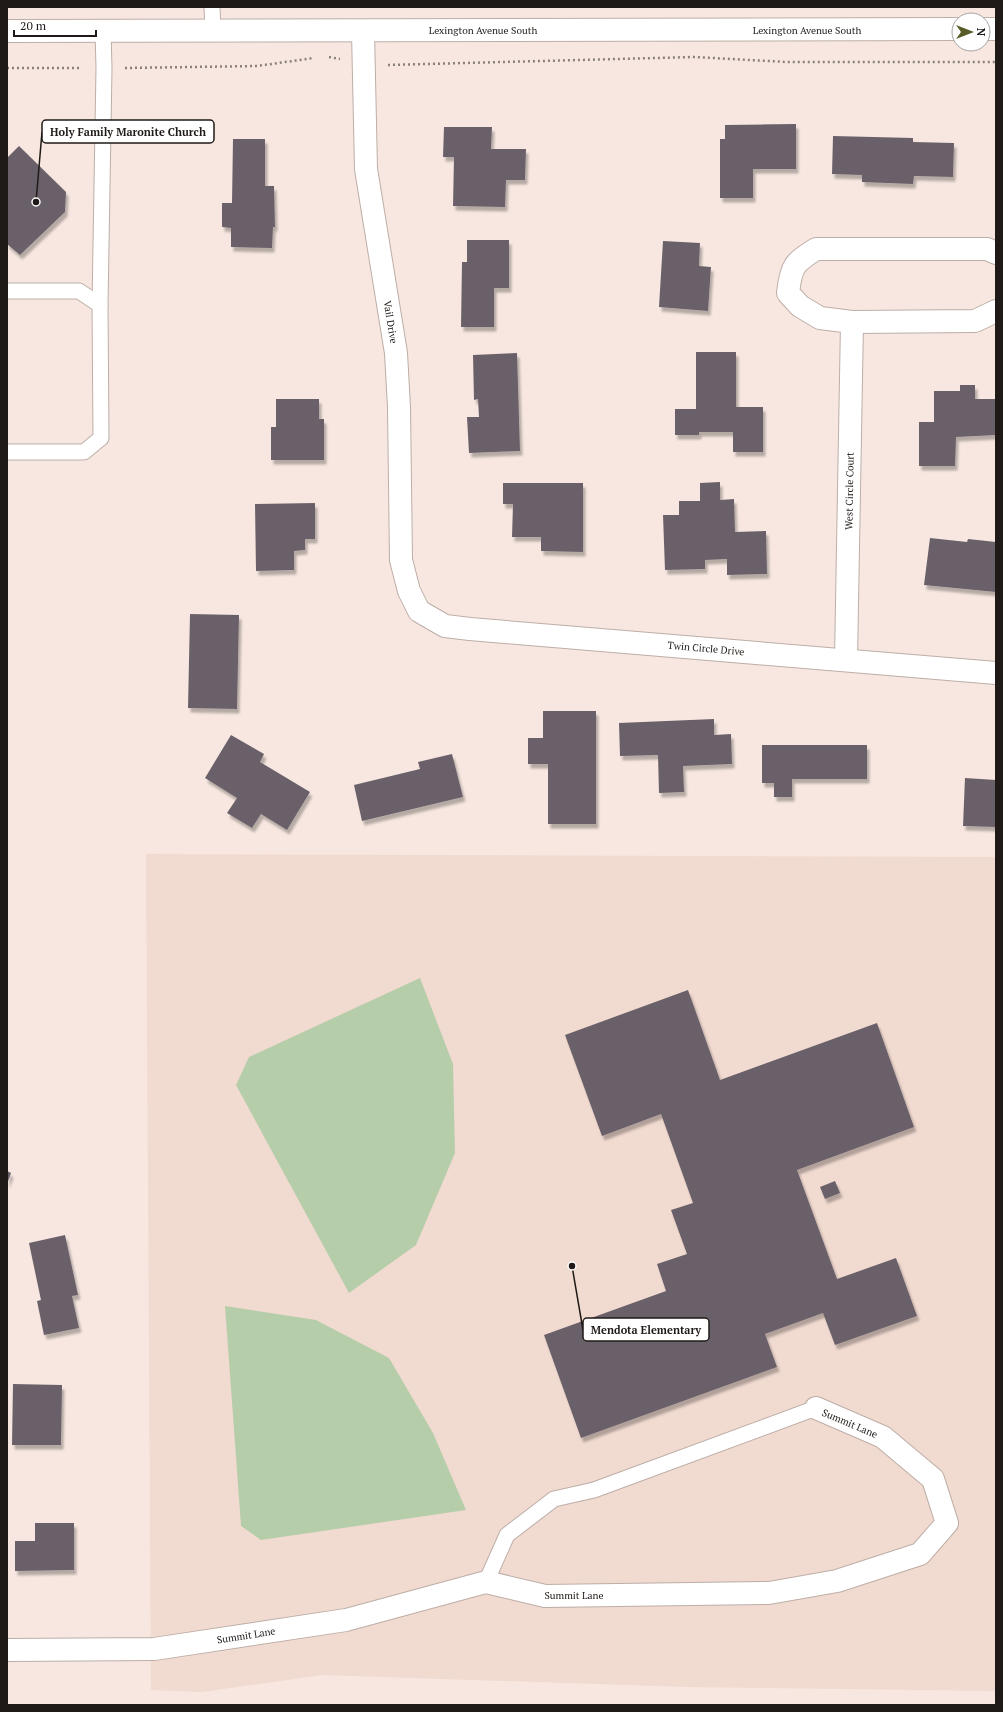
<svg xmlns="http://www.w3.org/2000/svg" width="1003" height="1712" font-family="'PT Serif',serif">
<style>
.built{fill:#f1dad0}
.green{fill:#b6cdaa}
.building{fill:#6b616a;filter:url(#shadow)}
.lines{fill:none;stroke-linecap:round;stroke-linejoin:round}
.service-casing{stroke:#bdaea7;stroke-width:17}
.minor-casing{stroke:#bdaea7;stroke-width:24}
.tertiary-casing{stroke:#bdaea7;stroke-width:24}
.path{stroke:#8a807b;stroke-width:2.5;stroke-dasharray:2 3;stroke-linecap:butt}
.service{stroke:#fff;stroke-width:15}
.minor{stroke:#fff;stroke-width:22}
.tertiary{stroke:#fff;stroke-width:22}
.labels{text-anchor:middle;stroke-width:4;stroke-linejoin:round;paint-order:stroke}
.street-label{font-size:10px;fill:#1f1a17;stroke:#fff}
.leader{fill:none;stroke:#1f1a17;stroke-width:1.5}
.callout-dot{fill:#1f1a17;stroke:#fff;stroke-width:1.5}
.callout{fill:#fff;stroke:#1f1a17;stroke-width:1.5}
.callout-label{font-size:11px;text-anchor:middle;font-weight:bold;fill:#1f1a17}
</style>
<defs>
<filter id="shadow"><feDropShadow dx="2.5" dy="4.5" stdDeviation="1" flood-color="#0004"/></filter>
</defs>
<rect width="100%" height="100%" fill="#f7e7e0"/>
<path class="built" d="M146,854L996,857V1691L687,1687L322,1675L202,1692L151,1690Z"/>
<g class="green">
<path d="M420,978L453,1064L455,1153L416,1245L349,1293L236,1085L249,1057Z"/>
<path d="M225,1306L316,1320L389,1358L433,1433L466,1510L261,1540L241,1526Z"/>
</g>
<g class="building">
<path d="M796,124V169H753V198H720V139H725V125Z"/>
<path d="M444,127H492L491,149H526L525,180H506L505,207L453,206L454,157H443Z"/>
<path d="M833,136L913,138V142L954,143L953,177L914,176L913,184L862,182V175L832,174Z"/>
<path d="M233,139H265V186H274L275,227H273L272,248L231,247V228L222,227V203H232Z"/>
<path d="M19,146L66,192L65,212L20,255L7,244V158Z"/>
<path d="M467,240H509V288H494V327H461L462,262H467Z"/>
<path d="M663,241L700,243L699,266L711,267L708,311L659,307Z"/>
<path d="M696,352H736V407H763V452H733V432H699V435H675V409H696Z"/>
<path d="M517,353L520,451L469,453L467,417H479L478,399L474,400L473,355Z"/>
<path d="M960,385H975V399H996V435L956,437L955,466H919V422H934V391H960Z"/>
<path d="M276,399H319V419H324V460H271V427H276Z"/>
<path d="M720,482V500L734,499L735,532L766,531L767,574L727,575V559L705,560V569L665,570L663,515H679V501H700V483Z"/>
<path d="M503,483H583V552L541,551V537H512L513,504H503Z"/>
<path d="M315,503V539H305V550L294,551V570L256,571L255,504Z"/>
<path d="M930,538L967,542L968,539L996,542V592L924,585Z"/>
<path d="M190,614L239,615L237,709L188,708Z"/>
<path d="M543,711H596V824H548V764H528V738H543Z"/>
<path d="M714,719V735L731,734L732,764L683,766L684,792L659,793L658,755L620,756L619,723Z"/>
<path d="M231,735L264,754L260,762L310,792L287,830L261,814L252,828L227,813L237,798L205,778Z"/>
<path d="M762,745H867V779H792V797H774V783H762Z"/>
<path d="M452,754L463,797L362,821L354,785L420,769L418,762Z"/>
<path d="M965,778L996,780V827L963,826Z"/>
<path d="M688,990L720,1080L877,1023L914,1127L797,1170L837,1279L896,1258L917,1316L835,1345L823,1313L765,1334L777,1367L581,1438L544,1335L666,1291L657,1264L687,1254L671,1210L693,1203L661,1114L602,1136L565,1035Z"/>
<path d="M7,1171L11,1173L7,1184Z"/>
<path d="M835,1181L840,1193L825,1199L820,1187Z"/>
<path d="M65,1235L78,1295L72,1296L79,1328L44,1335L37,1301L41,1300L29,1243Z"/>
<path d="M13,1384L62,1385L61,1445H12Z"/>
<path d="M35,1523H74V1570L15,1571V1541H35Z"/>
</g>
<g class="lines">
<g class="service-casing">
<g id="service">
<path d="M212,7L213,31"/>
<path d="M7,291H79L100,305L101,438L84,452H7"/>
<path d="M100,305L104,68L103,31"/>
<path d="M486,1582L507,1535L554,1499L594,1490L816,1408"/>
</g>
</g>
<g class="minor-casing">
<g id="minor">
<path d="M363,31L366,169L396,353L399,407L401,560L409,591L419,611L445,626L470,629L996,673"/>
<path d="M996,253L987,249H816C794,263 791,266 788,293L800,306L820,318L852,322L975,321L996,311"/>
<path d="M846,660L852,322"/>
<path d="M7,1650L154,1649L346,1620L486,1582L545,1596L769,1593L837,1581L920,1554L947,1523L933,1479L883,1437L816,1408"/>
</g>
</g>
<g class="tertiary-casing">
<g id="tertiary">
<path d="M983,29H996"/>
<path d="M7,31L959,29"/>
</g>
</g>
<g class="path">
<path d="M329,57L340,59"/>
<path d="M388,65L694,57L787,62H996"/>
<path d="M7,68H82"/>
<path d="M125,68L257,66L314,58"/>
</g>
<use href="#service" class="service"/>
<use href="#minor" class="minor"/>
<use href="#tertiary" class="tertiary"/>
</g>
<g class="labels">
<g class="street-label">
<text x="483" y="34">Lexington Avenue South</text>
<text x="807" y="34">Lexington Avenue South</text>
<text transform="translate(391 322) rotate(81)" y="4">Vail Drive</text>
<text transform="translate(849 491) rotate(-89)" y="4">West Circle Court</text>
<text transform="translate(706 648) rotate(5)" y="4">Twin Circle Drive</text>
<text transform="translate(850 1423) rotate(23)" y="4">Summit Lane</text>
<text x="574" y="1599">Summit Lane</text>
<text transform="translate(246 1635) rotate(-9)" y="4">Summit Lane</text>
</g>
</g>
<path class="leader" d="M36 202L42 132M572 1266L583 1330"/>
<g class="callout-dot">
<circle cx="36" cy="202" r="4"/>
<circle cx="572" cy="1266" r="4"/>
</g>
<g class="callout">
<rect x="42" y="120" width="172" height="23" rx="4"/>
<rect x="583" y="1318" width="126" height="23" rx="4"/>
</g>
<g class="callout-label">
<text x="128" y="136">Holy Family Maronite Church</text>
<text x="646" y="1334">Mendota Elementary</text>
</g>
<rect width="1003" height="1712" fill="none" stroke="#1f1a17" stroke-width="16"/>
<g transform="translate(971 32) rotate(90)"><circle r="19" fill="#ffffff" stroke="#a5a3a2"/>
<path d="M0-3L7 15L0 10L-7 15Z" fill="#595c29"/>
<text y="-6" font-size="11" font-weight="bold" text-anchor="middle" fill="#1f1a17">N</text>
</g>
<path d="M14 30v6h82v-6" fill="none" stroke="#1f1a17" stroke-width="2"/>
<text x="20" y="30" font-size="12" fill="#1f1a17" stroke="#ffffff" stroke-width="3" paint-order="stroke">20 m</text>
</svg>
